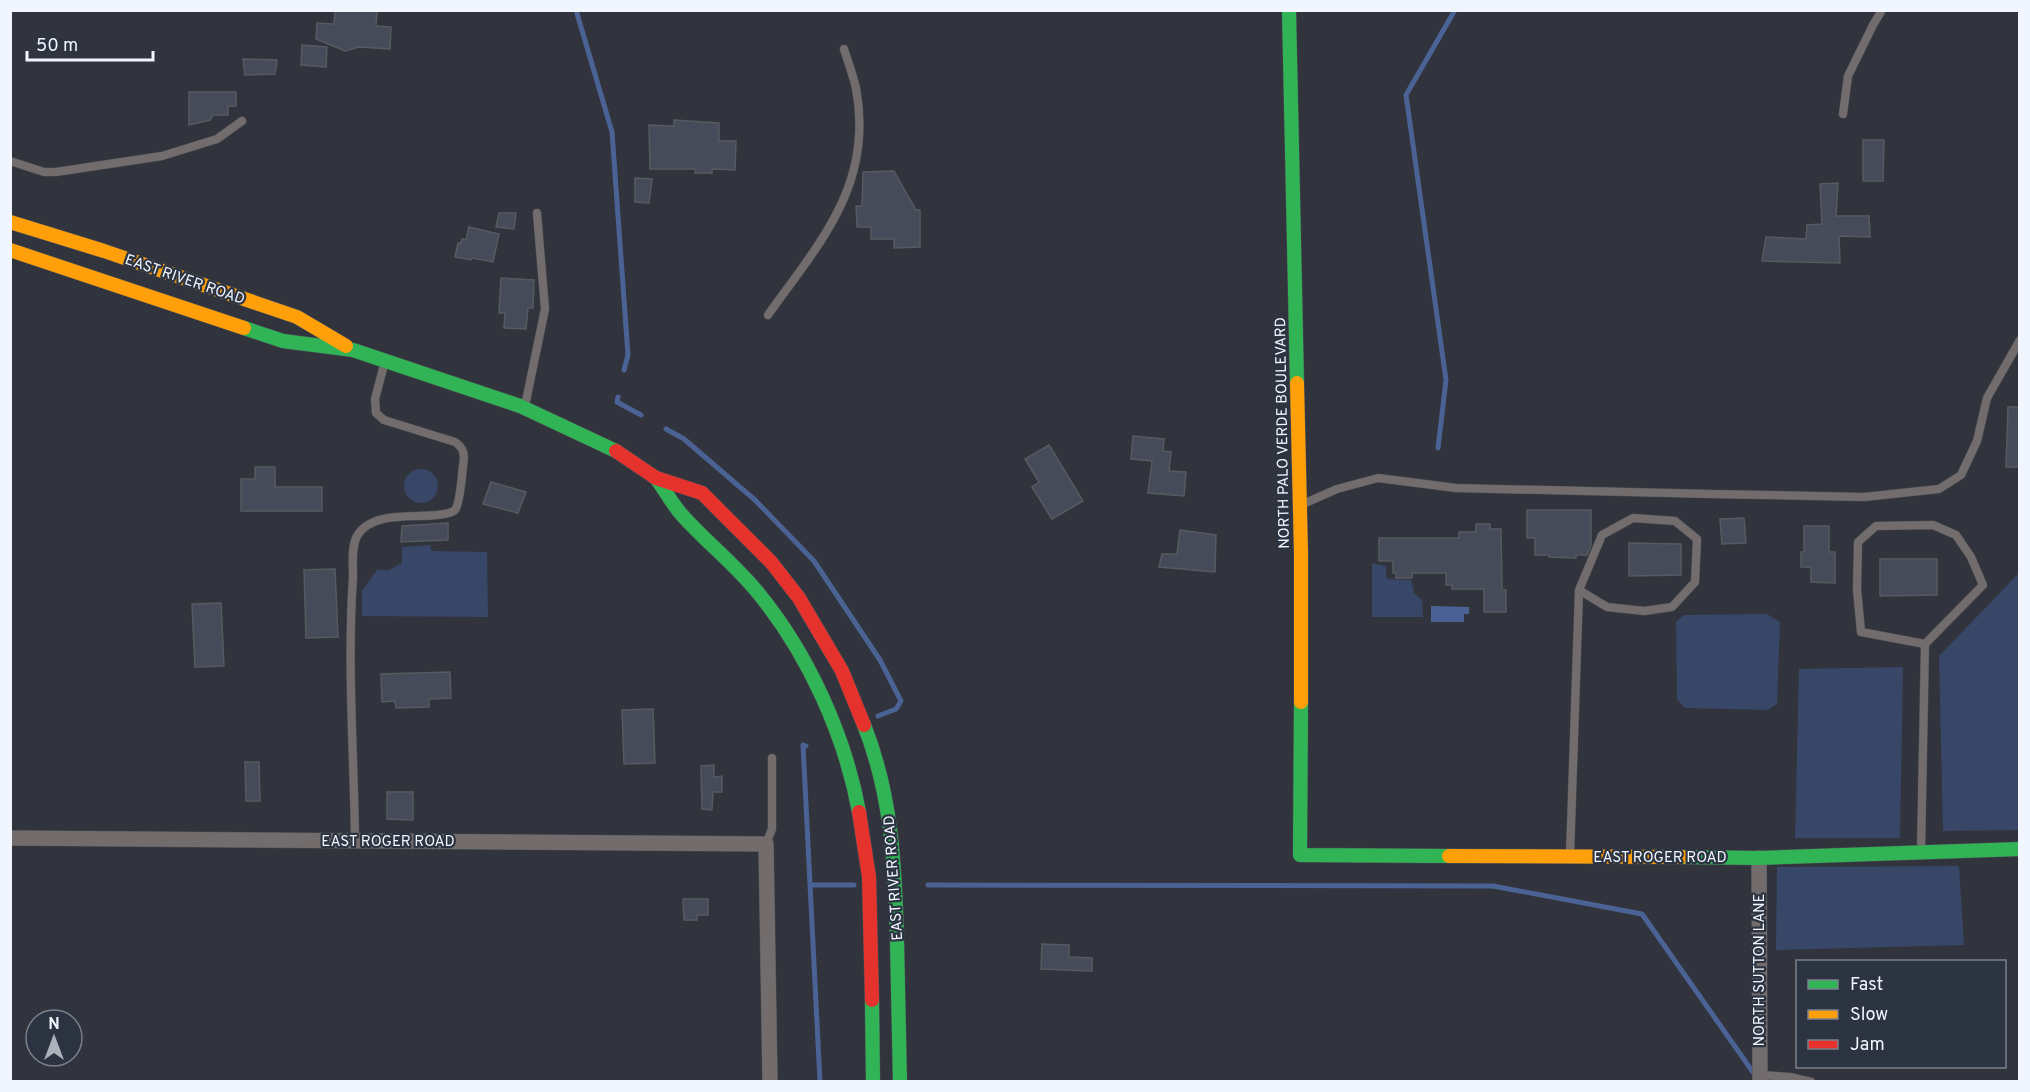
<svg xmlns="http://www.w3.org/2000/svg" width="2030" height="1092" font-family="Overpass,sans-serif">
<style>
.green{fill:#384767}
.water{fill:#4b6295}
.lines{fill:none;stroke-linecap:round;stroke-linejoin:round}
.stream{stroke:#4b6295;stroke-width:5}
.building{fill:#464b59;stroke:#575a60;stroke-width:1.5}
.lane-casing{stroke:#4d5056;stroke-width:9}
.street-casing{stroke:#4d5056;stroke-width:16}
.fast-casing{stroke:#4d5056;stroke-width:15}
.slow-casing{stroke:#4d5056;stroke-width:15}
.jam-casing{stroke:#4d5056;stroke-width:15}
.lane{stroke:#736c6c;stroke-width:8}
.street{stroke:#736c6c;stroke-width:15}
.fast{stroke:#30b455;stroke-width:14}
.slow{stroke:#ff9f0a;stroke-width:14}
.jam{stroke:#e5322d;stroke-width:14}
.labels{text-anchor:middle;stroke-width:4.5;stroke-linejoin:round;paint-order:stroke}
.street-label{font-size:15px;fill:#f0f5fe;stroke:#2c3341}
</style>
<rect width="100%" height="100%" fill="#31343c"/>
<g class="green">
<circle cx="421" cy="486" r="17"/>
<path d="M430,545L432,551L487,552L488,617L362,616V591L377,570H389L402,563V547Z"/>
<path d="M1372,563L1386,566V577L1388,579L1410,580L1412,582L1414,593L1422,600L1423,617H1372Z"/>
<path d="M2019,573V830L1943,831L1939,656Z"/>
<path d="M1767,614L1780,622L1777,704L1768,710L1685,708L1677,699L1676,622L1684,615Z"/>
<path d="M1903,667L1900,838H1795L1799,669Z"/>
<path d="M1959,866L1964,945L1776,950L1777,867Z"/>
</g>
<path class="water" d="M1431,606L1469,607V614H1464V622H1431Z"/>
<g class="lines">
<g class="stream">
<path d="M576,10L612,132L628,355L624,370"/>
<path d="M618,397L617,402L641,415"/>
<path d="M666,429L684,439L755,500L814,561L880,660L901,701L896,709L878,716"/>
<path d="M1438,448L1446,380L1406,95L1455,10"/>
<path d="M806,746L803,745L820,1082"/>
<path d="M811,885H854"/>
<path d="M928,885L1493,886L1642,914L1755,1075"/>
</g>
</g>
<g class="building">
<path d="M335,10H377L376,26L391,27L390,49L359,47L345,51L316,39L317,23L334,24Z"/>
<path d="M302,45L327,47L326,67L301,65Z"/>
<path d="M243,59L277,60L275,74L245,75Z"/>
<path d="M189,92H236V106H228V115H213L210,120L189,125Z"/>
<path d="M674,120L719,123V141H736L735,170L712,169V173H695L696,169H650L649,125L674,126Z"/>
<path d="M1863,140H1884L1883,181H1863Z"/>
<path d="M894,171L916,210H920V247L894,248V239H871V227H857L856,206H862L863,172Z"/>
<path d="M635,178L652,179L649,203L635,202Z"/>
<path d="M1838,183L1836,216H1869L1870,237L1839,236L1840,263L1762,261L1766,237L1806,239L1807,225L1822,224L1820,184Z"/>
<path d="M499,213H516L514,229L496,227Z"/>
<path d="M469,227L499,234L493,262L472,258L471,260L455,257L458,243H461L462,239L466,240Z"/>
<path d="M501,278L534,280L533,308H528L526,329L504,328L505,313H499Z"/>
<path d="M2008,407H2019V467H2006Z"/>
<path d="M1133,436L1164,439L1163,451L1171,452L1169,471L1186,472L1184,496L1148,493L1152,461L1131,459Z"/>
<path d="M1049,445L1083,501L1052,519L1032,487L1039,482L1025,459Z"/>
<path d="M255,467H275V487H322V511H241V479H255Z"/>
<path d="M491,482L526,492L518,513L483,504Z"/>
<path d="M1527,510H1591V545L1587,555H1576V558L1549,557V555H1535V538H1527Z"/>
<path d="M1744,518L1746,543L1722,544L1720,519Z"/>
<path d="M448,523V540L401,542L402,526Z"/>
<path d="M1476,524H1490V529H1501L1502,590H1506V612H1484V589H1452V585H1446V573H1412V578H1396V573H1393V561H1379V538H1459V532H1476Z"/>
<path d="M1804,526H1829V552H1835V583L1811,582V567H1801V552H1804Z"/>
<path d="M1180,530L1216,535L1215,572L1159,567L1162,554H1177Z"/>
<path d="M1629,543L1681,544V575L1629,576Z"/>
<path d="M1880,559H1937V595L1880,596Z"/>
<path d="M335,569L338,637L306,638L304,570Z"/>
<path d="M221,603L224,666L195,667L192,604Z"/>
<path d="M450,672L451,698L429,699V707L396,708L395,701L382,702L381,674Z"/>
<path d="M653,709L655,763L624,764L622,710Z"/>
<path d="M245,762H259L260,801H246Z"/>
<path d="M714,765V777L722,776V792H713L712,810L702,809L701,766Z"/>
<path d="M387,792H413V820L387,819Z"/>
<path d="M683,899H708V915H697V920H684Z"/>
<path d="M1042,944L1069,945V957L1092,958V971L1041,969Z"/>
</g>
<g class="lines">
<g class="lane-casing">
<g id="lane">
<path d="M1843,114L1848,76L1873,25L1882,10"/>
<path d="M10,161L44,172H56L162,156L217,139L242,121"/>
<path d="M768,315C820,242 874,185 856,88C853,75 848,62 844,49"/>
<path d="M525,406L545,309L537,213"/>
<path d="M1303,504L1337,489L1378,478L1456,488L1711,494L1864,497L1939,489L1961,475L1977,441L1987,398L2020,340"/>
<path d="M355,841C354,753 347,664 353,577C353,565 351,547 357,536C371,511 413,518 437,515C443,514 451,514 455,510C460,504 462,475 463,466C465,455 464,448 455,442L384,420L376,413L375,399L384,365"/>
<path d="M766,844L772,829V758"/>
<path d="M1921,851L1925,644L1983,585L1971,557L1956,535L1933,525L1876,526L1858,542L1857,589L1861,632L1925,644"/>
<path d="M1570,855L1579,590L1602,535L1633,518L1675,521L1697,539L1695,582L1672,607L1644,611L1607,607L1579,590"/>
<path d="M1760,1075L1790,1077L1811,1082"/>
</g>
</g>
<g class="street-casing">
<g id="street">
<path d="M10,838L766,844L770,1082"/>
<path d="M1759,858L1760,1082"/>
</g>
</g>
<g class="fast-casing">
<g id="fast">
<path d="M1289,10L1297,383"/>
<path d="M244,328L283,341L353,350L520,406L616,451"/>
<path d="M656,478C665,490 672,504 682,515C707,543 736,565 759,594C808,654 845,735 859,812"/>
<path d="M1301,702L1300,855L1449,856"/>
<path d="M864,725C892,795 895,867 897,941C898,988 899,1035 900,1082"/>
<path d="M1682,857L1759,858L2020,849"/>
<path d="M872,1000L873,1082"/>
</g>
</g>
<g class="slow-casing">
<g id="slow">
<path d="M10,222L104,251L297,317L346,346"/>
<path d="M10,250L244,328"/>
<path d="M1297,383L1301,553V702"/>
<path d="M1449,856L1682,857"/>
</g>
</g>
<g class="jam-casing">
<g id="jam">
<path d="M616,451L656,478L702,493L771,562L799,598L842,671L864,725"/>
<path d="M859,812L869,877L872,1000"/>
</g>
</g>
<use href="#lane" class="lane"/>
<use href="#street" class="street"/>
<use href="#fast" class="fast"/>
<use href="#slow" class="slow"/>
<use href="#jam" class="jam"/>
</g>
<g class="labels">
<g class="street-label">
<text transform="translate(185 279) rotate(19)" y="5">EAST RIVER ROAD</text>
<text transform="translate(1282 433) rotate(-91)" y="5">NORTH PALO VERDE BOULEVARD</text>
<text x="388" y="846">EAST ROGER ROAD</text>
<text x="1660" y="862">EAST ROGER ROAD</text>
<text transform="translate(893 878) rotate(-94)" y="5">EAST RIVER ROAD</text>
<text transform="translate(1759 970) rotate(-90)" y="5">NORTH SUTTON LANE</text>
</g>
</g>
<rect width="2030" height="1092" fill="none" stroke="#f0f5fe" stroke-width="24"/>
<rect x="1796" y="960" width="210" height="108" fill="#2c3341" stroke="#7a818d" stroke-width="1.5"/>
<rect x="1808" y="980" width="30" height="9" fill="#30b455" stroke="#7a818d" stroke-width="1.5"/>
<text x="1850" y="990" font-size="18" fill="#f0f5fe">Fast</text>
<rect x="1808" y="1010" width="30" height="9" fill="#ff9f0a" stroke="#7a818d" stroke-width="1.5"/>
<text x="1850" y="1020" font-size="18" fill="#f0f5fe">Slow</text>
<rect x="1808" y="1040" width="30" height="9" fill="#e5322d" stroke="#7a818d" stroke-width="1.5"/>
<text x="1850" y="1050" font-size="18" fill="#f0f5fe">Jam</text>
<g transform="translate(54 1038)"><circle r="28" fill="#2c3341" stroke="#7a818d" stroke-width="1.5"/>
<path d="M0-4.5L10 22L0 15L-10 22Z" fill="#adb1ba"/>
<text y="-9" font-size="16" font-weight="bold" text-anchor="middle" fill="#f0f5fe">N</text>
</g>
<path d="M27 51v9h126v-9" fill="none" stroke="#f0f5fe" stroke-width="3"/>
<text x="36" y="51" font-size="18" fill="#f0f5fe" stroke="#2c3341" stroke-width="4.5" paint-order="stroke">50 m</text>
</svg>
